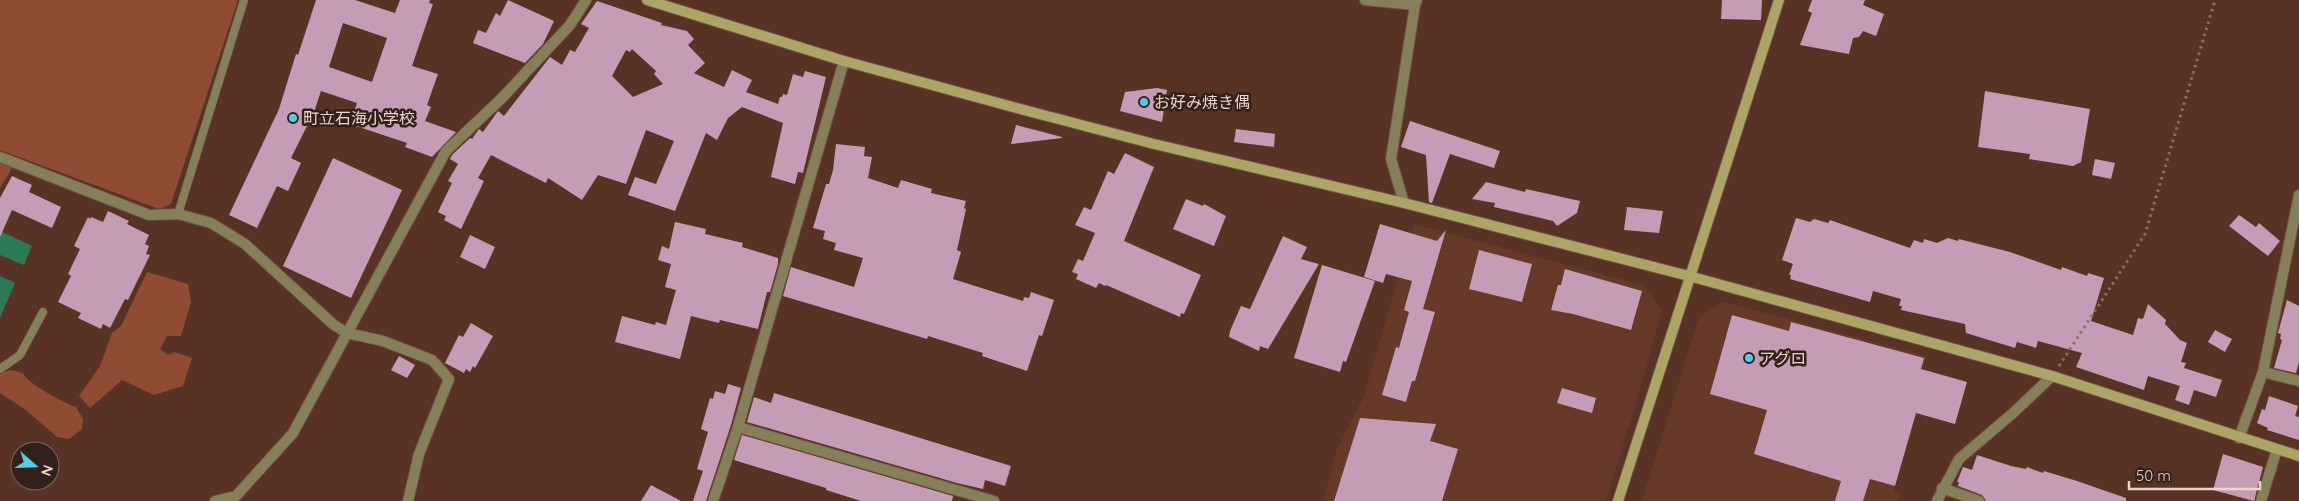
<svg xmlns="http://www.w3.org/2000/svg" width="2299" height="501" font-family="Quicksand,'Noto Sans JP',sans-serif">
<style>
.built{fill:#663929}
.green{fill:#8f4c33}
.water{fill:#2b7b58}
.building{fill:#c59cb5;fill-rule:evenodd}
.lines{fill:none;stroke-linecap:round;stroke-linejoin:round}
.lane-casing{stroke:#735043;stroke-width:9}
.street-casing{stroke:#735043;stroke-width:12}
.secondary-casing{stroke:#735043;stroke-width:12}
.path{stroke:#8e6e61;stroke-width:3;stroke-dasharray:2.5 4;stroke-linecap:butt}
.lane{stroke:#85805a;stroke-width:8}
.street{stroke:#85805a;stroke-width:10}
.secondary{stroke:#ada467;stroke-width:10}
.poi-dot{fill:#5dc7e8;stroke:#32201a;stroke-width:2}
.labels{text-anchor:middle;stroke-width:5;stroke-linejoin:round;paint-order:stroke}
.poi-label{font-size:16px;fill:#edd5cc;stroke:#32201a;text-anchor:start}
</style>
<rect width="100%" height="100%" fill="#583325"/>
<g class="built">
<path d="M1414,224L1642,285L1662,309L1635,407L1606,501H1323L1337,449L1363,398Z"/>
<path d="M1723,302L1927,356L1909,411L1916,414L1894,491L1900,493L1898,501H1642L1699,317Z"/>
</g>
<g class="green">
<path d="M0,0H238L171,204L159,209L0,150Z"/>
<path d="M0,161L10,165L11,170L0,188Z"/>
<path d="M147,272L188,284L191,302L181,336H167L160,349L168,355L175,352L192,358L183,386L154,395L122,380L90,408L79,396L100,366L112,333L121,326Z"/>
<path d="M10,370L23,373C26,383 66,404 76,407L83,419L82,429L69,439L57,437L26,410L0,393V374Z"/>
</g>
<g class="water">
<path d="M0,231L32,246L24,265L0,255Z"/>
<path d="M0,276L15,283L0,318Z"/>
</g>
<g class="building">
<path d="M316,0H355L395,13L400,0H430L429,3L433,4L412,66L438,74L427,105L431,107L425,121L456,132L432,157L405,147L407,143L350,124L357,103L321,91L314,112L291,158L301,163L288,191L277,186L257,228L229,215L279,109L296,54L298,55ZM343,23L387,38L372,82L329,67Z"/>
<path d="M508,0L554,21L543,44L525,63L473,43L478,30L486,33L496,13L500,16Z"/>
<path d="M1722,0H1762L1761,20L1721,19Z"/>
<path d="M1812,0H1865L1863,5L1884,14L1876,36L1863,31L1859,37L1853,38L1849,54L1800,45L1812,13L1808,11Z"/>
<path d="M597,1L662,23L661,25L687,31L694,39L688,45L705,63L694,73L724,87L732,70L752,80L746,92L778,104L780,97H782L783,94L787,95L793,74L803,77L805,71L826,77L803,173L798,172L795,184L771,177L783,123L742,107L728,118L717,140L706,133L675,211L628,195L635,177L656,184L674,141L646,130L626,184L598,175L582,200L548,178L546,183L491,155L478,178L484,181L461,229L444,220L446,216L438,212L452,183L448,181L458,164L450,159L452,155L470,138L472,139L479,129L483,132L498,111L504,116L550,57L562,65L570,50L575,52L589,28L581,24ZM632,49L656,71L654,74L663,84L633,97L612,76L626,50L630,52Z"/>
<path d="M1157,88L1167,90L1162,122L1120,111L1125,92Z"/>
<path d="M1985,91L2090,109L2081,162L2073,166L2029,159L2030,154L1978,147Z"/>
<path d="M1410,121L1500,151L1494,168L1450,154L1432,203L1429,202L1426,155L1401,147Z"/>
<path d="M1016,125L1062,137V138L1011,144Z"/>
<path d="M1236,129L1275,134L1274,147L1234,142Z"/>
<path d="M836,144L865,147L864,156L872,157L868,178L898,188L901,180L932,189L931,193L966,201L964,208L966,209L957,250L961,252L953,279L1023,301L1024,297L1029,298L1031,292L1054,300L1042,336L1039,335L1027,371L982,356L983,353L928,336L927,339L783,296L791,267L854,287L863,258L834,250L836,243L823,239L825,231L813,228L826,184H829L833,170Z"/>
<path d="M1125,153L1154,167L1124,241L1201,275L1184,314L1181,313L1180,317L1106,285L1105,286L1099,283L1096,288L1076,279L1078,274L1072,272L1078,259L1083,261L1095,233L1075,225L1084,207L1091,210L1108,171L1114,174Z"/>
<path d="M333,158L402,190L351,298L283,266Z"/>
<path d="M2095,159L2115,163L2111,179L2092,175Z"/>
<path d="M12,176L32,185L29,192L61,207L52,228L12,210L0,237V198Z"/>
<path d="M1486,182L1525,192L1526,189L1580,201L1577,213L1557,226L1553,221L1494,207L1495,203L1472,199Z"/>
<path d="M1186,199L1203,206L1204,204L1226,216L1214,246L1173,229Z"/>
<path d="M1627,207L1663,211L1659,233L1624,230Z"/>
<path d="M108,211L129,221L127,224L149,235L145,244L149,246L146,254L150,255L128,300L125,299L110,328L103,324L101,329L78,318L81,313L58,302L71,276L68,274L80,249L74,246L88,217L90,219L91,217L103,222Z"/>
<path d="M2239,215L2256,227L2259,223L2280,241L2268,256L2229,226Z"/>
<path d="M1796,218L1810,222L1814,219L1828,223L1830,220L1910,248L1914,240L1923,243L1924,239L1937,243L1948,238L1958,241L1959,239L2010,252L2061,270L2062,267L2087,276L2088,273L2104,278L2091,321L2133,335L2138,318L2143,319L2148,304L2166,320L2165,324L2180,340L2187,343L2181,362L2186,363L2184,368L2222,380L2216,397L2194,390L2189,405L2175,400L2180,386L2148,376L2144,390L2076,367L2082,353L2038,341L2036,348L2017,342L2015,348L1966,333L1965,324L1901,310L1902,306H1899L1901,299L1873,291L1870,302L1790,279L1791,275H1789L1793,264L1782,260Z"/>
<path d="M675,222L706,229L705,234L743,243L742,247L778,258V264L770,292H767L758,329L720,320L719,323L691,316L680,359L615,342L622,316L655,325L656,322L666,325L676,290L665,287L671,264L658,260L662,246L669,249Z"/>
<path d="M1380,224L1437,241L1446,230L1423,309L1435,312L1415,381H1412L1406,402L1382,395L1396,347L1399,348L1409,312L1404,310L1412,281L1386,274L1383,283L1364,277Z"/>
<path d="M470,235L495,247L485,269L460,257Z"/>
<path d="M1283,236L1307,247L1301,259L1319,264L1268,349L1260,346L1259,351L1229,337L1230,331L1241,306L1250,309Z"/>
<path d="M1479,250L1532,264L1522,302L1469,289Z"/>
<path d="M1322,265L1375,281L1346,362L1343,361L1340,372L1294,358Z"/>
<path d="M1565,269L1642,291L1631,330L1573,314L1551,310L1558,285H1561Z"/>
<path d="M2287,300L2299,306V362L2296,373L2274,368L2282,340L2280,339L2281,334L2278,333Z"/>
<path d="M1732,315L1789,331L1791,322L1924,358L1921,369L1967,382L1955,424L1916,413L1895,486L1870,479L1863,501H1835L1841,481L1754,454L1767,410L1710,394Z"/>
<path d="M471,323L493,336L475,368L473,366L470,372L466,369L464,373L445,363L459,335L463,337Z"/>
<path d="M2215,330L2232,339L2225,352L2208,342Z"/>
<path d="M399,356L415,365L407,378L391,370Z"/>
<path d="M728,384L741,388L731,425L706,501H693L703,471L697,469L708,432L701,429L710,398L713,399L715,391L725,394Z"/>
<path d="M1562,388L1596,398L1592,413L1557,403Z"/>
<path d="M774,393L1011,466L1005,486L985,480L983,489L957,483L747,422L754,397L771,403Z"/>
<path d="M2269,396L2298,406L2295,416L2299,417V440L2267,430L2268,428L2257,423L2262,409L2265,410Z"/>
<path d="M1360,418L1436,424L1430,441L1458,449L1442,501H1334Z"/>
<path d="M742,435L953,496L952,501H861L826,490V488L734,460Z"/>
<path d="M2223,454L2263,467L2254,501L2213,490Z"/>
<path d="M1977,455L2011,466L2026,469L2027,467L2043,473L2044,471L2077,481L2126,498V501H1986L1982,495L1958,486L1959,482H1957L1963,467L1972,470Z"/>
<path d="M651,485L681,501H641Z"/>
</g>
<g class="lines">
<g class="lane-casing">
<g id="lane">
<path d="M178,214L244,0"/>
<path d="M0,369L20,355L43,312"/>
</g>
</g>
<g class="street-casing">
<g id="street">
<path d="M1365,0L1415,5"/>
<path d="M0,157L149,215L178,214L211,223L245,244L334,325L347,333L383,341L432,360L449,379L419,454L408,501"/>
<path d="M1404,203L1391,159L1415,5L1417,0"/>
<path d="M2263,372L2299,381"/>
<path d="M738,427L994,501"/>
<path d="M2239,438L2263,372L2299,195"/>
<path d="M1942,488L1979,501"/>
<path d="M215,501L236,496L293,433L446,151L502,98L570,25L586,0"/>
<path d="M713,501L738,427L844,61"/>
<path d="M1937,501L1959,459L2012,414L2052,376"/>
<path d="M2261,501L2277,449"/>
</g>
</g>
<g class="secondary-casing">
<g id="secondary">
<path d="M647,0L844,61L1024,110L1154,144L1404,203L1689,276L2052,376L2299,456"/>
<path d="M1618,501L1779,0"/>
</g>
</g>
<path class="path" d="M2059,366L2145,234L2215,0"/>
<use href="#lane" class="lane"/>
<use href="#street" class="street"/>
<use href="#secondary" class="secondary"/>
</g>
<g class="poi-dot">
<circle cx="1144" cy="102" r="5"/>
<circle cx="293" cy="118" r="5"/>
<circle cx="1749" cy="358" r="5"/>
</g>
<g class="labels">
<g class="poi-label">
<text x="1154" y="108">お好み焼き偶</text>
<text x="303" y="124">町立石海小学校</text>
<text x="1759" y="364">アグロ</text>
</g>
</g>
<g transform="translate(35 466) rotate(110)"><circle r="24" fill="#32201a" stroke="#7d6861"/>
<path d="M0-4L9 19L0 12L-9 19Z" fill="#5dc7e8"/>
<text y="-8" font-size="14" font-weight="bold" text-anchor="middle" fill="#edd5cc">N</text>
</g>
<path d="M2129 481v8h131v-8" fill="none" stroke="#edd5cc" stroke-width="2.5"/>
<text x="2136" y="481" font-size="15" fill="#edd5cc" stroke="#32201a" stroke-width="4" paint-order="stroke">50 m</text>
</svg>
